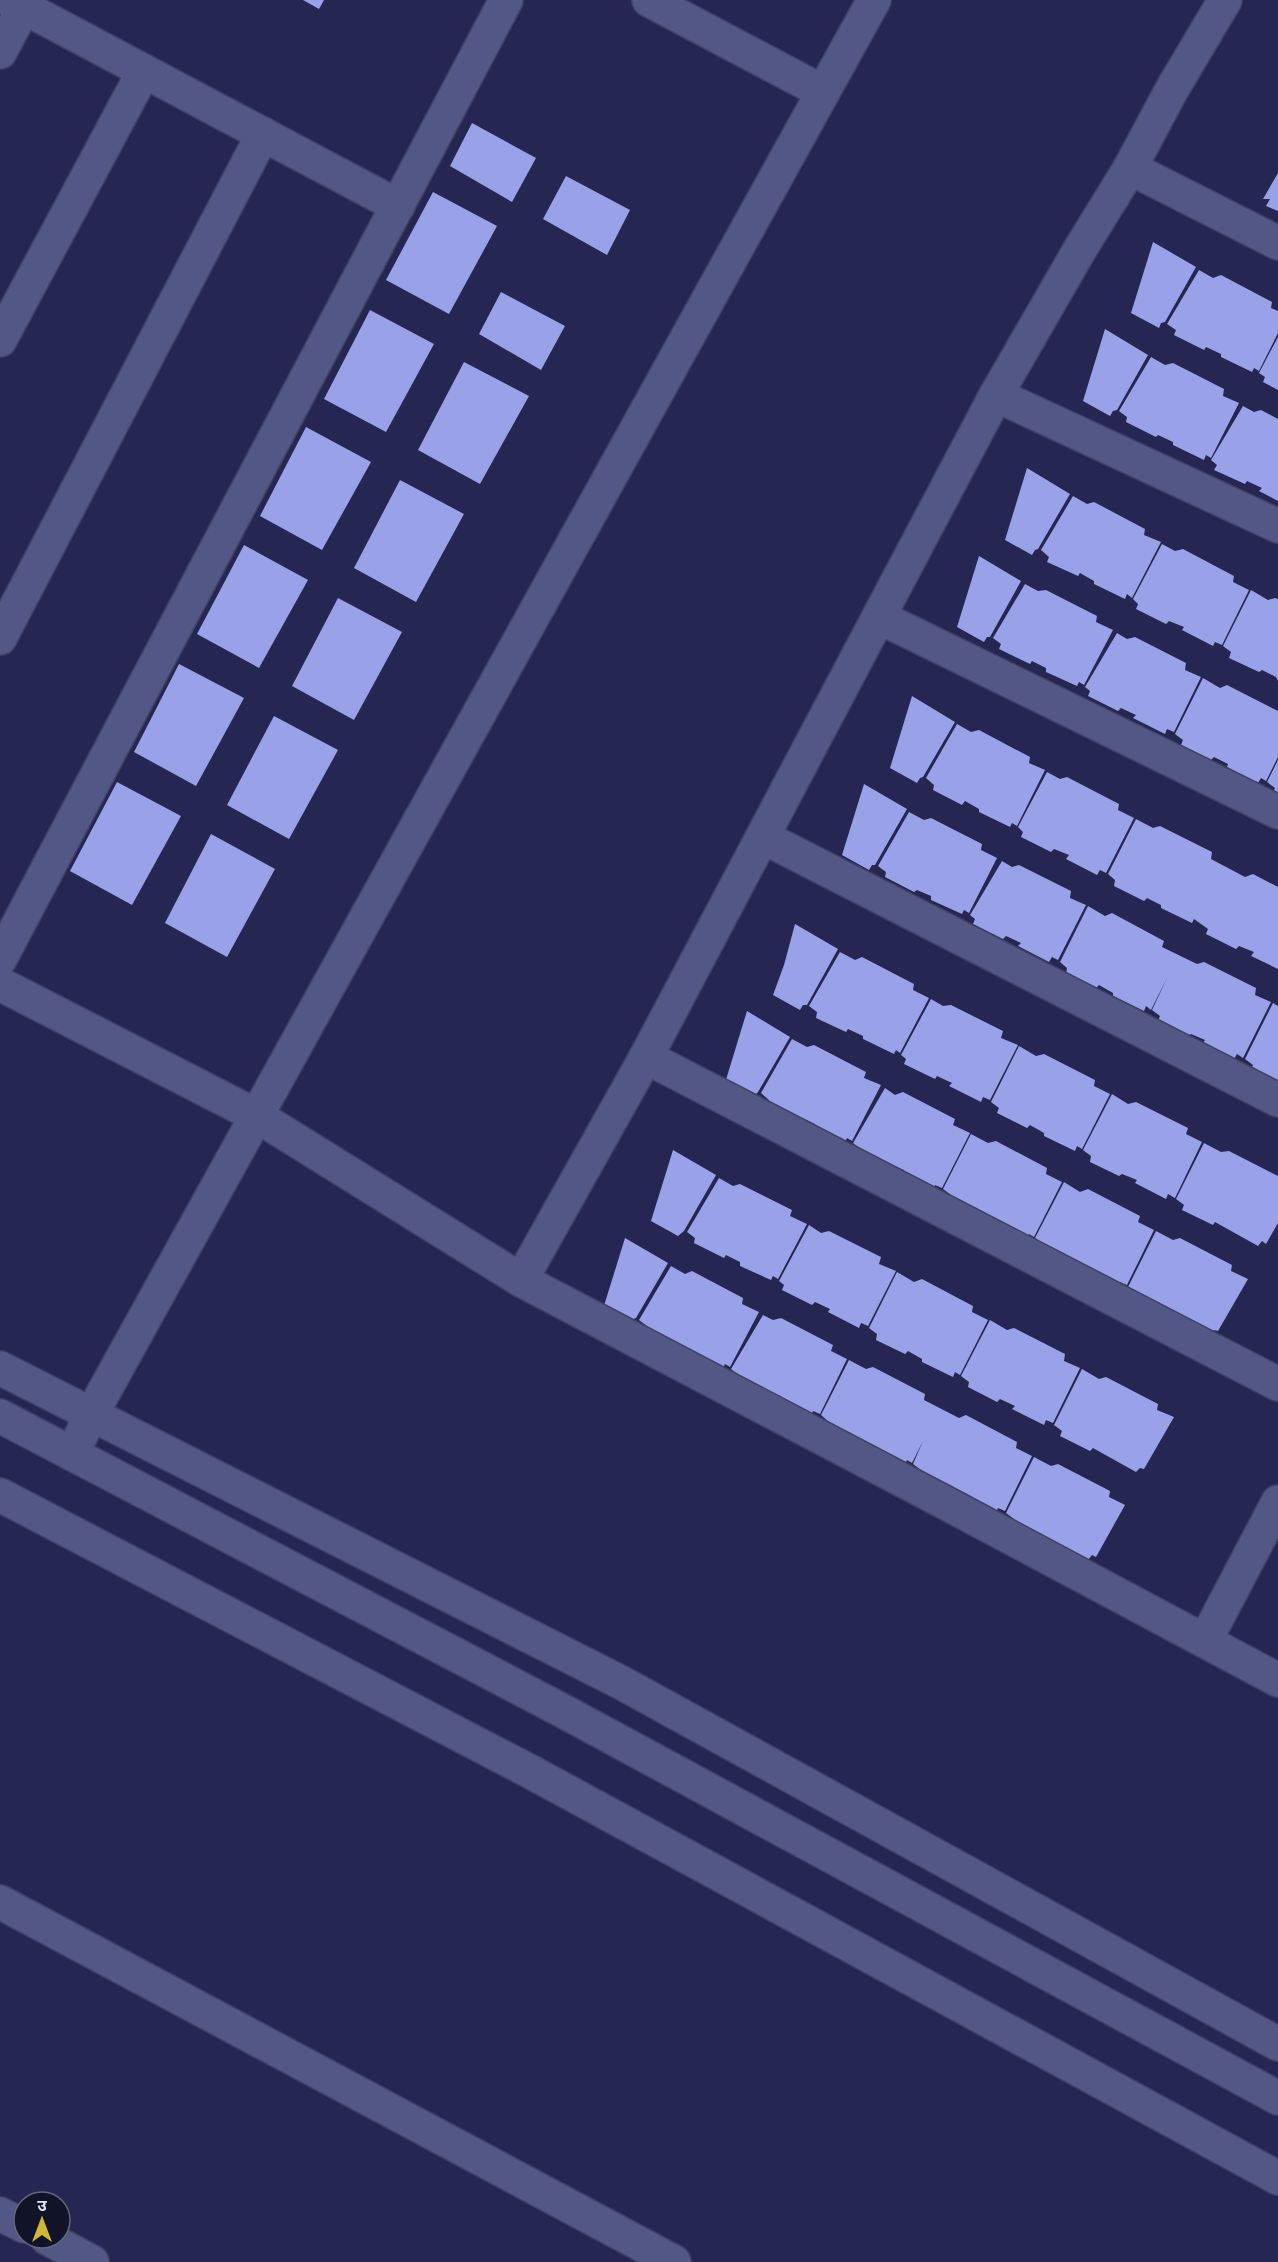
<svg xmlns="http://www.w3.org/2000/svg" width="1278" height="2262" font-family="'Noto Sans','Noto Sans Devanagari',sans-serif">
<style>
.building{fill:#99a1e9}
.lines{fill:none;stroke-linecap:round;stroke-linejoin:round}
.street-casing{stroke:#414165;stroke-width:36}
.secondary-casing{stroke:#414165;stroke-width:36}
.street{stroke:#535786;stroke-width:33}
.secondary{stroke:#535786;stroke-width:33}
</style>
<rect width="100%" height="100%" fill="#252752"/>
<g class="building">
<path d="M303,0H324L319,9Z"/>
<path d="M472,123L536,158L512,202L450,166Z"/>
<path d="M1278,173V211L1266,206L1270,199H1263Z"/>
<path d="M566,176L630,210L607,255L543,219Z"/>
<path d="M433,192L497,226L449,314L386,280Z"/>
<path d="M1153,242L1196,267L1165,322L1161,323L1159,328L1131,313Z"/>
<path d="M1199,270L1213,278L1221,275L1272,302L1271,308L1278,311V333L1259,371L1254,368L1252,372L1221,357V354L1206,347L1204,350L1174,335L1176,330L1167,324Z"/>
<path d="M501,292L565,326L541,370L479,334Z"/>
<path d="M370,310L434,344L386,432L324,399Z"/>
<path d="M1105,329L1148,355L1117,410L1113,411L1110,416L1083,401Z"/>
<path d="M1278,337V390L1263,382L1265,377L1259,373Z"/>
<path d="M1151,357L1165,365L1173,363L1224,389L1223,396L1239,403L1211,458L1206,455L1204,460L1173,445V442L1158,435L1156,437L1126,422L1127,417L1119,411Z"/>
<path d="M464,362L529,396L480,484L418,450Z"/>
<path d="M1243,406L1254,412L1261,410L1278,419V501L1259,491L1262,488L1247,481L1245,484L1214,470L1217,465L1211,460Z"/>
<path d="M306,427L371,462L322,550L260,516Z"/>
<path d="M1027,468L1070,494L1038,549L1035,550L1032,555L1005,540Z"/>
<path d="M400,480L464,514L416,602L354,568Z"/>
<path d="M1073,496L1087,504L1094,502L1145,529L1144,535L1161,542L1132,598L1127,594L1125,599L1094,584V581L1080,573L1078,576L1047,562L1049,557L1041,550Z"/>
<path d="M1162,544L1175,551L1183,549L1234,576L1233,582L1249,590L1222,645L1215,642L1213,646L1182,630L1184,627L1169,621L1166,624L1136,609L1138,604L1133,599Z"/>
<path d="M244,545L308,580L259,668L197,634Z"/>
<path d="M979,556L1021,581L990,637H987L984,642L957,627Z"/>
<path d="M1025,584L1038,591L1046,590L1097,616L1096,622L1113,630L1084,685L1079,682L1077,686L1046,672V668L1032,661L1030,664L999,649L1001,644L993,638Z"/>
<path d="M1251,590L1268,600L1275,598L1278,599V681L1276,677L1262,670L1259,672L1229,658L1231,652L1223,646Z"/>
<path d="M338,598L402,632L354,720L292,686Z"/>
<path d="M1117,633L1127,639L1135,637L1186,663L1185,670L1201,677L1174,732L1167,729L1165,734L1133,718L1136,715L1121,708L1118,711L1088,696L1090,691L1085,687Z"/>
<path d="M179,664L244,698L196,786L134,752Z"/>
<path d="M1203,678L1220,688L1227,685L1278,711V757L1266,781L1261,778L1258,783L1227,767L1228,764L1214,757L1211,760L1181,745L1183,740L1175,734Z"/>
<path d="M912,696L955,722L923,777L920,778L917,783L890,768Z"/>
<path d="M274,716L338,750L289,839L227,805Z"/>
<path d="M957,724L971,732L979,730L1030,757L1029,763L1045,770L1017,826L1012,823L1010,827L979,812V809L965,801L962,805L933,790L934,785L926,778Z"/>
<path d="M1278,760V796L1273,793L1275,788L1267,782Z"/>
<path d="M1047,772L1060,779L1067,777L1119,804L1118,810L1134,818L1106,873L1100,870L1097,875L1066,859L1069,855L1054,849L1051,852L1021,837L1023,832L1018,827Z"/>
<path d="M117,782L181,816L132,905L70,871Z"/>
<path d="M864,784L907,809L875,865H872L869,870L842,855Z"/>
<path d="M909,812L924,820L931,818L982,844L981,850L997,858L969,913L964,910L962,914L931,900V896L917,890L914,892L885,877L886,872L878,866Z"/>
<path d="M1136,819L1153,828L1160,826L1212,852L1211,859L1245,877L1253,874L1278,887V969L1251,956L1254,952L1239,946L1236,949L1206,934L1208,929L1194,919L1192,923L1161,908V905L1147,898L1144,901L1114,886L1115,880L1108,874Z"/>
<path d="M211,834L275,869L227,957L165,923Z"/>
<path d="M1002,861L1012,867L1019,865L1071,891L1070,898L1086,905L1058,960L1052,957L1049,962L1018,946L1021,943L1006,936L1003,939L973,924L975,919L970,915Z"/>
<path d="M1088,906L1105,916L1112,913L1164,941L1162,947L1197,964L1204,962L1256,988L1255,995L1271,1002L1243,1058L1237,1054L1234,1059L1203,1043L1205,1040L1191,1034L1188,1036L1158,1021L1160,1016L1152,1010L1168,976L1151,1010L1146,1006L1144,1011L1113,996V993L1099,985L1096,988L1066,974L1067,968L1060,962Z"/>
<path d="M795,924L838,949L807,1005H803L800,1010L773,995L784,965Z"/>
<path d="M840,952L855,960L862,957L914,984L913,990L929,998L900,1053L896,1050L894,1054L863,1039V1036L848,1029L846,1032L816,1018L817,1012L809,1006Z"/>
<path d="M931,999L943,1006L951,1005L1003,1031L1001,1038L1018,1045L990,1100L983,1097L981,1102L949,1086L952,1083L937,1076L935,1079L904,1064L906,1059L901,1055Z"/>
<path d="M1273,1003L1278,1006V1084L1251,1070L1253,1065L1245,1059Z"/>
<path d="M747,1011L790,1037L758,1092L752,1098L725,1083Z"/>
<path d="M792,1039L807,1047L814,1045L866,1072L864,1078L881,1085L852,1141L847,1138L845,1142L814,1127L815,1124L800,1117L798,1120L768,1105L769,1100L761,1093Z"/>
<path d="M1019,1046L1036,1056L1044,1054L1095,1080L1094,1086L1110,1094L1082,1149L1077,1146L1075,1151L1044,1136V1133L1030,1125L1027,1128L997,1113L999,1108L991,1102Z"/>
<path d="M885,1088L895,1095L903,1092L955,1119L953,1125L970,1133L942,1188L935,1185L933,1190L901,1174L904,1170L889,1164L886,1167L856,1152L858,1147L853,1143Z"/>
<path d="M1112,1094L1128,1104L1136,1102L1188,1128L1186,1134L1202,1142L1175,1198L1168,1194L1166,1199L1135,1183L1137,1180L1122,1174L1119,1176L1090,1162L1091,1156L1083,1150Z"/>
<path d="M971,1134L988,1143L996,1141L1047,1168L1046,1174L1062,1182L1034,1237L1029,1234L1027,1238L949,1201L951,1195L943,1189Z"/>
<path d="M1204,1143L1221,1152L1229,1151L1278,1176V1223L1266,1244L1262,1241L1258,1246L1215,1222L1213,1225L1182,1210L1184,1205L1176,1199Z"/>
<path d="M673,1150L716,1175L684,1231L678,1236L651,1221Z"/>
<path d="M719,1178L733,1186L740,1184L792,1210L790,1216L807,1224L778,1279L773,1276L771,1280L740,1266V1262L726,1255L724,1258L694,1243L695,1238L687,1232Z"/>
<path d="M1064,1182L1080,1192L1088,1189L1140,1216L1138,1222L1154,1230L1127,1285L1120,1282L1118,1287L1087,1271L1089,1267L1042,1249L1043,1244L1035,1238Z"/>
<path d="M809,1225L821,1233L829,1231L881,1257L879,1264L896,1271L868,1326L861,1323L859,1328L828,1312L830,1309L815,1302L812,1305L782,1290L784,1285L779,1281Z"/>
<path d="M1156,1231L1173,1240L1180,1238L1232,1265L1231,1271L1248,1279L1218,1331L1214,1330L1210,1334L1128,1287Z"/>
<path d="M625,1238L668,1263L636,1318L633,1319L630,1324L603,1309Z"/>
<path d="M671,1266L685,1274L692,1271L743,1298L742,1304L759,1312L730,1367L725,1364L723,1368L692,1353V1350L678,1343L676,1346L646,1331L647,1326L639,1320Z"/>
<path d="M897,1272L914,1282L922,1279L973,1306L972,1312L988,1320L960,1375L955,1372L953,1377L922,1362V1359L908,1351L905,1354L876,1340L877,1334L869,1328Z"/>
<path d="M763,1315L773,1320L781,1318L833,1345L831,1351L847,1359L820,1414L813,1411L811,1416L780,1400L782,1397L767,1390L764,1393L734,1378L736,1373L731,1369Z"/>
<path d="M990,1320L1007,1330L1014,1328L1065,1354L1064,1361L1080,1368L1053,1423L1046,1420L1044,1425L1012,1409L1015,1406L1000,1399L997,1402L968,1387L969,1382L961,1376Z"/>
<path d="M849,1360L866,1369L873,1367L925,1394L924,1400L959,1418L966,1415L1017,1442L1016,1448L1032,1456L1005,1511L998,1508L996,1513L964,1497L967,1494L952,1487L949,1490L920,1475L921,1470L913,1464L923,1441L912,1463L907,1460L905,1464L874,1449V1446L860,1439L857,1441L827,1427L829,1422L821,1415Z"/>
<path d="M1082,1369L1099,1379L1106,1377L1158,1404L1157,1410L1174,1417L1144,1469L1140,1468L1136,1472L1093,1448L1090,1451L1060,1436L1062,1431L1054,1425Z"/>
<path d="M1034,1457L1051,1466L1058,1464L1110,1491L1109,1497L1125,1505L1096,1557L1092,1555L1088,1560L1045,1536L1042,1539L1012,1524L1014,1519L1006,1513Z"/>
</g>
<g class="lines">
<g class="street-casing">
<g id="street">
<path d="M10,0L398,206"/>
<path d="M649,0L823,92"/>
<path d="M0,52L24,7"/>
<path d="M1130,168L1278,243"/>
<path d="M0,340L144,71"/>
<path d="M996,395L1278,526"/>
<path d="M879,617L1278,812"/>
<path d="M0,638L263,134"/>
<path d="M763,837L1278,1100"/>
<path d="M0,959L506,0"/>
<path d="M0,984L257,1116L521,1280L944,1502L1278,1680"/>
<path d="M646,1057L1278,1384"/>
<path d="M521,1280L646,1057L996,395L1079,251L1130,168L1171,91L1225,0"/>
<path d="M0,1368L622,1683L1278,2044"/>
<path d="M72,1454L91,1415L874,0"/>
<path d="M1205,1641L1278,1502"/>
<path d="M0,1902L674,2262"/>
<path d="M0,2214L24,2226"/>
<path d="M47,2238L92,2262"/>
</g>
</g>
<g class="secondary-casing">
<g id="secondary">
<path d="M0,1416L565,1712L1278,2098"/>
<path d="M0,1495L533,1773L1278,2178"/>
</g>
</g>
<use href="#street" class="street"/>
<use href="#secondary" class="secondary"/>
</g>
<g transform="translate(42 2220)"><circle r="28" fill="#111326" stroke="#64677b" stroke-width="1.5"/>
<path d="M0-4.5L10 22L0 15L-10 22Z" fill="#cfb837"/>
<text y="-9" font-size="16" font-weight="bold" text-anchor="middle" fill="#e1e4fb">उ</text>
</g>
</svg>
